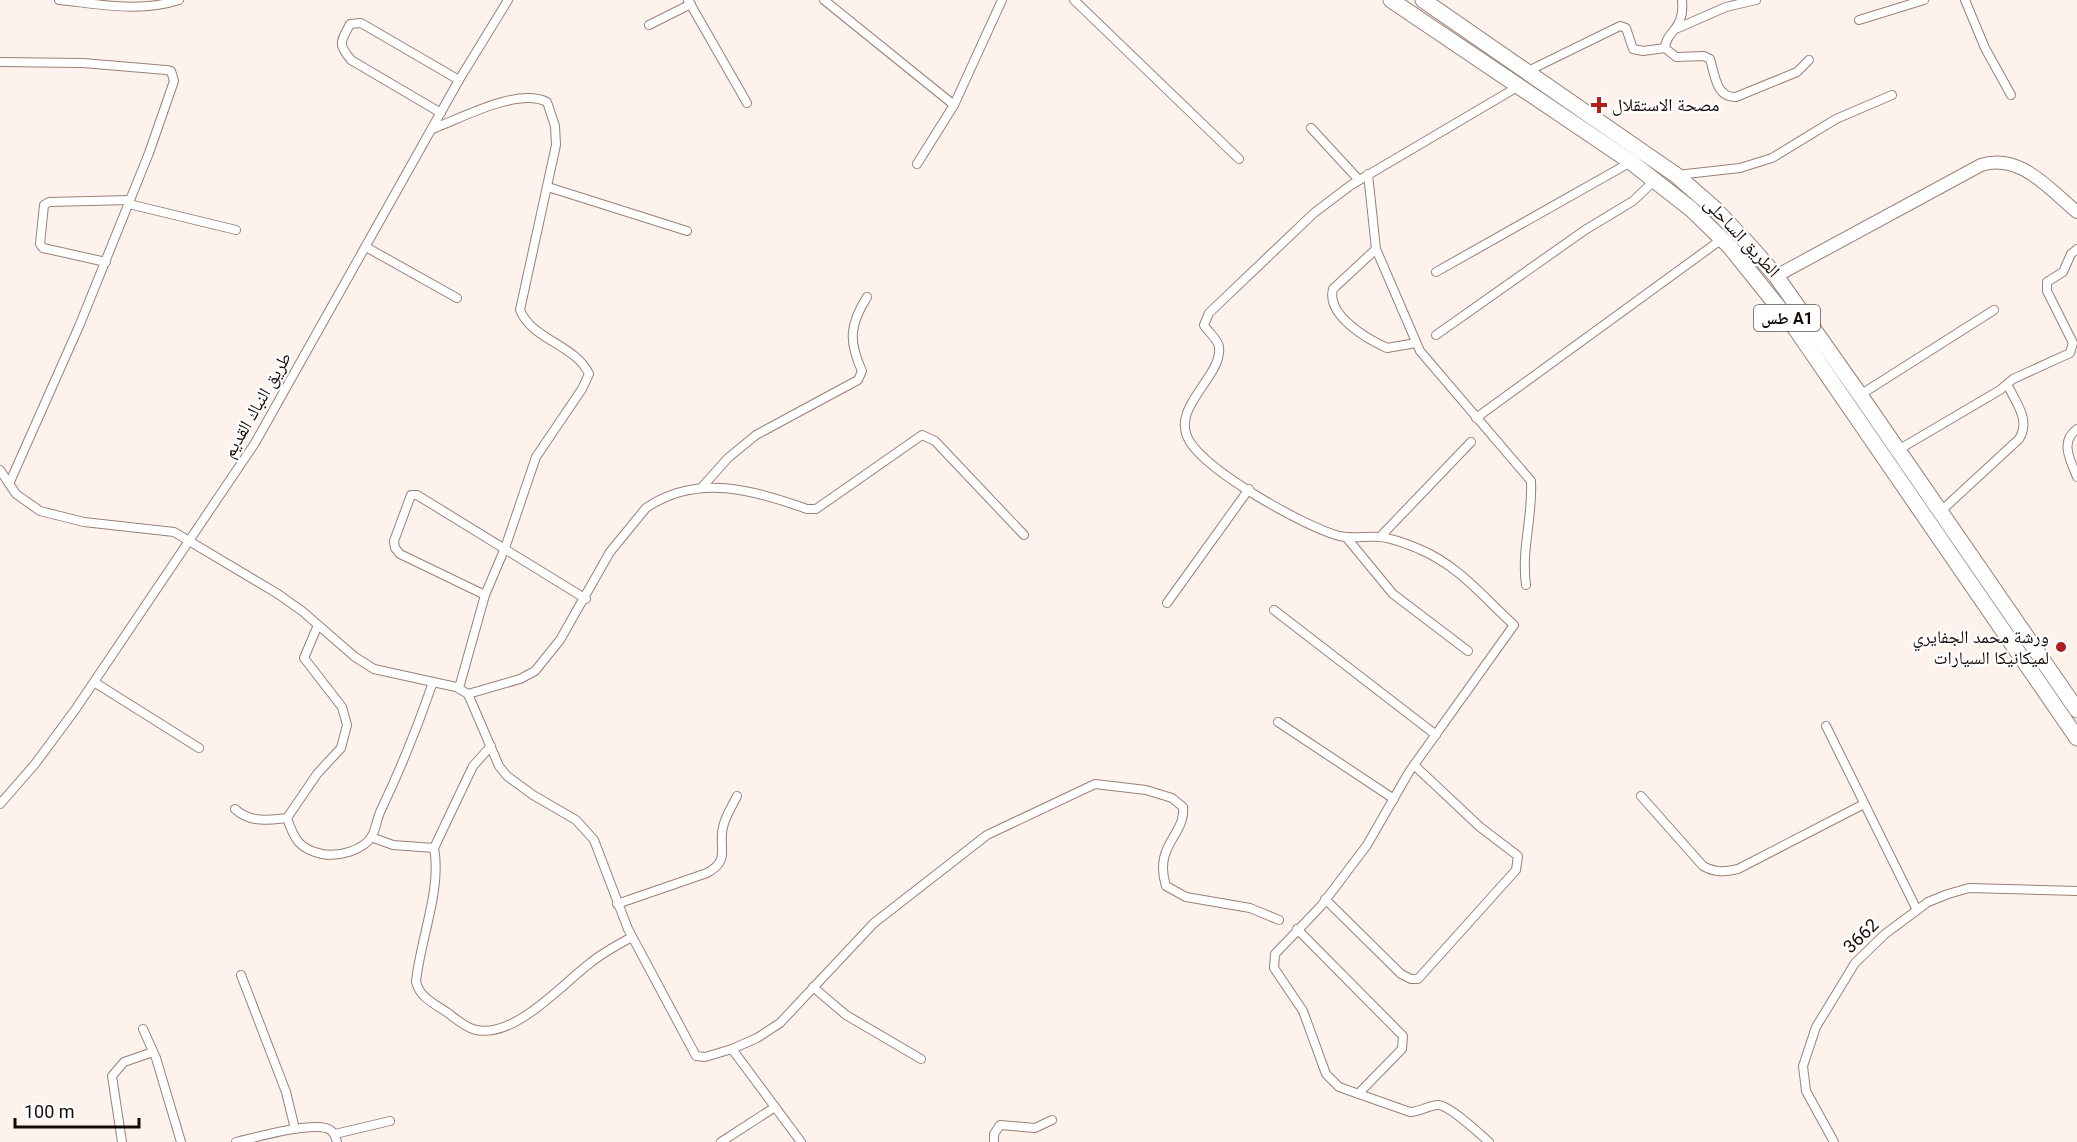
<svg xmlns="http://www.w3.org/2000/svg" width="2077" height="1142" font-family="Roboto,'Noto Naskh Arabic',sans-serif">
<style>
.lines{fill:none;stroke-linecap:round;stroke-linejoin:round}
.street-casing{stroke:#9a8175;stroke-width:10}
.secondary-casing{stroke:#9a8175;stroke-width:14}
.highway-casing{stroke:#9a8175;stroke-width:17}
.street{stroke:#fff;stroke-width:8}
.secondary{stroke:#fff;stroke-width:12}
.highway{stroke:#fff;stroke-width:15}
.poi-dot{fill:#b01f1e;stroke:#fff;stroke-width:2}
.labels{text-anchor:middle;stroke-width:4.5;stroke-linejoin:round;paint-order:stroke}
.shield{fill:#fff;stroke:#5a5451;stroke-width:1.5}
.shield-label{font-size:16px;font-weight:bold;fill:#140b07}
.poi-label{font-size:18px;fill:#140b07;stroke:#fff;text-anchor:start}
.street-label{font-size:18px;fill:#140b07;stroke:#fff}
</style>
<rect width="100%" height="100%" fill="#fef2ed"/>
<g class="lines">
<g class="street-casing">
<g id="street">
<path d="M59,0C100,4 139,13 179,0"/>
<path d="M688,0L747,103"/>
<path d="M824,0L954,105"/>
<path d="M1074,0L1239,159"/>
<path d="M1682,0C1685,31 1666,30 1665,48L1676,57L1704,56L1710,59C1715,75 1716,98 1736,97L1797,72L1809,60"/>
<path d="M1965,0L1985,48L2011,95"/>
<path d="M1859,20L1924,0"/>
<path d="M649,25L691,4"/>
<path d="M1678,28L1726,7L1756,0"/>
<path d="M0,62L83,63L166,70L171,71L174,81L149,153L80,324L9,484"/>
<path d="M1526,72L1620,26L1626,28L1633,49L1643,51L1665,48"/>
<path d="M441,113L351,60C337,43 341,42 350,24L361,23L459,80"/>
<path d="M1311,128L1359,180"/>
<path d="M432,129C462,118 518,87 547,102L555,126L556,145L520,310C532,340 576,345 589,374L582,389L536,457L505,548L485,595L459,688"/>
<path d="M917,164L954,105L1002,0"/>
<path d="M1368,174L1376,249L1420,351L1531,481C1533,517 1521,549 1526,585"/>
<path d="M1677,175L1740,168L1772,158L1836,119L1892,95"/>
<path d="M548,187L687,231"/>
<path d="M129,204L236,230"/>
<path d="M366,247L457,298"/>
<path d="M1376,249L1333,289C1326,315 1367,339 1387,348L1416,343"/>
<path d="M106,262L43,248L40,244L44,205L49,202L130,200"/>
<path d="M1436,272L1631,162"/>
<path d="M1436,335L1585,230L1633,201L1655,180"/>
<path d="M1860,395L1994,310"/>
<path d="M1476,418L1722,239"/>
<path d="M1898,450L2000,390L2013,379L2070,353L2073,343L2047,291V282L2063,272L2071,254L2077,249"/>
<path d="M0,470L16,494L40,511L84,522L174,532L278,594L302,611L355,657L374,669L456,687L468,694L499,766L507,776L533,795L576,820L594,840L628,929L696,1056L705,1057L732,1049L801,1142"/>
<path d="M2077,477C2071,461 2059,442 2077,429"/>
<path d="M703,486L728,458L756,435L858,380L862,371C848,341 850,324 867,297"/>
<path d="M1941,511L2019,439C2031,420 2016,403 2007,384"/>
<path d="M1346,537L1393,594L1468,651"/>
<path d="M1380,537L1471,442"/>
<path d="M485,595L400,554L395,548L394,541L411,495H417L586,599"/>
<path d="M1167,603L1249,489"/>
<path d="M1274,610L1436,735"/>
<path d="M94,682L199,748"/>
<path d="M468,694L520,679L535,671L560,640L610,552L646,508C697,473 754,490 807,509H816L922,435L935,441L1024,535"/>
<path d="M1278,722L1394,799"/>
<path d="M1826,726L1917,910"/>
<path d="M1641,796L1703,866C1716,873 1724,872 1738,869L1864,804"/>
<path d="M0,804L35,764L75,710L255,443L459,80L508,0"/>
<path d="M235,809C250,823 267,820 287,818L317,774L341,748L347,725L342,707L304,658L318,625"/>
<path d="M287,818C294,839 299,849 322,854C338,857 363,851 372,836C376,829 377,818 381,810C401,768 418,726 433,682"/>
<path d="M371,837L393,845L434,848L473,766L491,746"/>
<path d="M434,848C442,889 420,940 416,982C420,998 435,1004 448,1013C456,1019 466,1028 476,1030C515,1038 560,986 589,964C602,953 617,945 632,937"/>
<path d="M1325,899L1401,974L1411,979H1418L1516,870L1518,856L1480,827L1414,765"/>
<path d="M617,904L707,873C731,860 718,848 723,827C725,817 732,806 737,796"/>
<path d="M1297,929L1403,1036L1402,1049L1358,1094"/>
<path d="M241,975L286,1092L295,1129"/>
<path d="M813,987L846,1015L921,1059"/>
<path d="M143,1029L156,1058L181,1142"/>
<path d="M732,1049L757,1038L780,1023L874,923L987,835L1095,784L1146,790L1172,798L1183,807C1186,835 1153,845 1166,886L1186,897L1250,908L1279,920"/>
<path d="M335,1134L390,1121"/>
<path d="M122,1142L112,1076L124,1062L153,1052"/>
<path d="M236,1142C257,1137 306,1123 326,1128C333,1130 335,1135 337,1142"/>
<path d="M721,1142L775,1107"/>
<path d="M994,1142V1134L1000,1125L1035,1128L1052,1120"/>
<path d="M1489,1142C1480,1134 1449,1105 1438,1105C1429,1105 1420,1112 1410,1112L1339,1087L1326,1074L1303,1011L1274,968L1275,954L1321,906L1367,845L1409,772L1514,625C1483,597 1458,565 1419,549C1407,544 1393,538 1380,537C1365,536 1354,539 1339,536C1303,526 1210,473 1190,442C1168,408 1223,377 1219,347C1218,339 1208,332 1204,325L1209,313L1314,213L1351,185L1519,86"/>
<path d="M1834,1142L1806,1091L1803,1066L1816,1027L1855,963L1885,934L1928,902L1948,894L1969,888L2077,891"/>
</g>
</g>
<g class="secondary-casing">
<path id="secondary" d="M1776,276L1981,165C2020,152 2050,190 2077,212"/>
</g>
<g class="highway-casing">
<g id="highway">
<path d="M1391,0L1631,162L1691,209L1730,247L1795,328L2077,738"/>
<path d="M1423,0L1676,175L1715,209L1750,246L1776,276L1860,395L2077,710"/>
</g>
</g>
<use href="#street" class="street"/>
<use href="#secondary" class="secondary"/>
<use href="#highway" class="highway"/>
</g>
<g class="poi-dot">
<path d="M1596 96h6v6h6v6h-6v6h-6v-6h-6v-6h6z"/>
<circle cx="2061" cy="647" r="6"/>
</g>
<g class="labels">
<rect class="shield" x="1754" y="305" width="66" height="26" rx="4.5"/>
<g class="shield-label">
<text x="1787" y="324">طس A1</text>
</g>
<g class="poi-label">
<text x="1612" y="111">مصحة الاستقلال</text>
<text x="2049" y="643" text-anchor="end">ورشة محمد الجفايري<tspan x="2049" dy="21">لميكانيكا السيارات</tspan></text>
</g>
<g class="street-label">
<text transform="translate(1742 237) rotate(47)" y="6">الطريق الساحلى</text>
<text transform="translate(257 405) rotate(-60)" y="6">طريق النباك القديم</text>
<text transform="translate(1861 936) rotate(-44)" y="6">3662</text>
</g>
</g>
<path d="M15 1118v9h124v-9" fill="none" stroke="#140b07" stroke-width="3"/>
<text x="24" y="1118" font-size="18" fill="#140b07" stroke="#ffffff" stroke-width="4.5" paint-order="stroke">100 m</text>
</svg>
